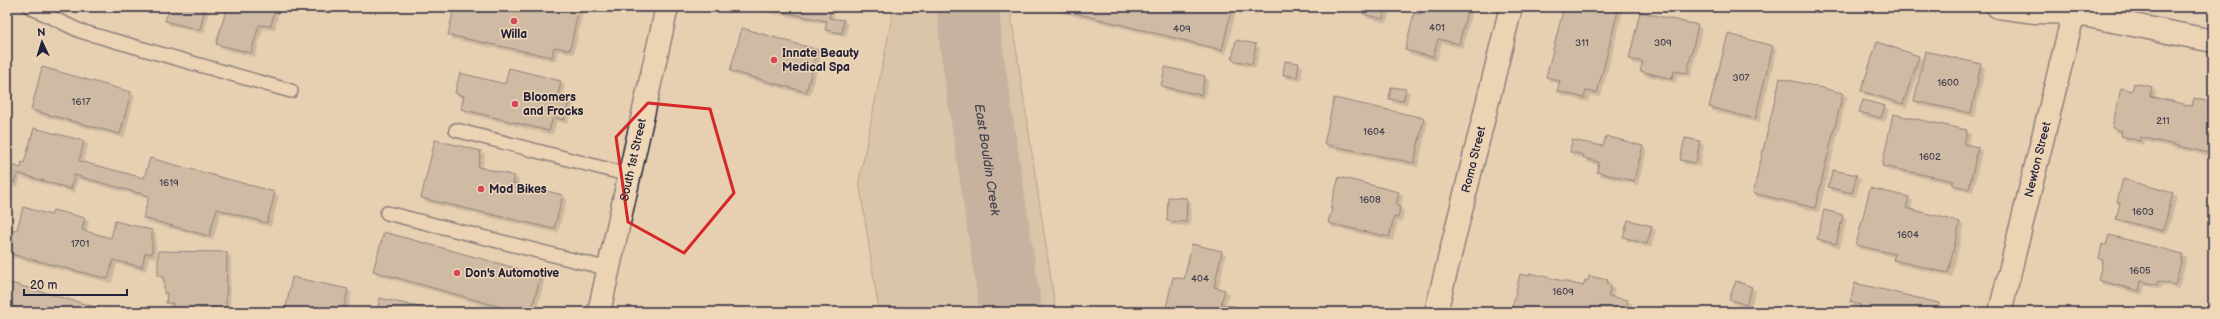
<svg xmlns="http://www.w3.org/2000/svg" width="2220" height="319" font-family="'Balsamiq Sans',sans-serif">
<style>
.green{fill:#c9b6a0;stroke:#766c6e}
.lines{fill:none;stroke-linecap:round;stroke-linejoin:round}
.river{stroke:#9e8f86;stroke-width:62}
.building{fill:#b2a292;stroke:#22223b;filter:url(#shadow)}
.service-casing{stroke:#22223b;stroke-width:16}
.minor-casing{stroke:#22223b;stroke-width:25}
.secondary-casing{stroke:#22223b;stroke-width:25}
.service{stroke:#efd7b7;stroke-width:13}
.minor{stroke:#efd7b7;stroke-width:22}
.secondary{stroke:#efd7b7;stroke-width:22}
.marked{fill:none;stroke:#d62828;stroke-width:3;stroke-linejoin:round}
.poi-dot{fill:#d1495b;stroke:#efd7b7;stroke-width:1.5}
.labels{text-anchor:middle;stroke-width:3;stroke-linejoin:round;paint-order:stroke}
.number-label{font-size:10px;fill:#464251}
.poi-label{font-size:12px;font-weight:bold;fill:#22223b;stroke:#efd7b7;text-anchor:start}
.street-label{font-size:12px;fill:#22223b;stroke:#efd7b7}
.water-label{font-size:13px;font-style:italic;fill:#474352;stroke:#efd7b7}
</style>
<defs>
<filter id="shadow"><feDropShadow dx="3.5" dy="3.5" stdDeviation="0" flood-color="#0004"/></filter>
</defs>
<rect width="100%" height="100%" fill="#e7d0b2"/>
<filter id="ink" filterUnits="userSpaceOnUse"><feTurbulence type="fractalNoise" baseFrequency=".025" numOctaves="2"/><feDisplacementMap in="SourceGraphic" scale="8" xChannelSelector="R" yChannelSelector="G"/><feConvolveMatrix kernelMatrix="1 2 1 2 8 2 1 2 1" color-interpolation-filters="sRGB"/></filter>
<g filter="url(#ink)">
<path class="green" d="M894,7H1010L1056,312H879L859,181Z"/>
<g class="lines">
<path class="river" id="s1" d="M968,7L971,46L1011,312"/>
</g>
<g class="building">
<path d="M107,7H120L119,10Z"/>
<path d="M170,7H205L200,30L165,21Z"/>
<path d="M227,7H275L271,26L259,25L251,53L216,44Z"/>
<path d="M454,7H579L570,50L554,47L552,57L448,35Z"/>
<path d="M758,7H831L829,18L844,20L842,33L825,30L827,21Z"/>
<path d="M1051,7H1232L1222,50Z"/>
<path d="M1365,7H1386L1383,19L1363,14Z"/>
<path d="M1423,7H1468L1459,44L1438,39L1433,57L1405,50L1414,13L1421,14Z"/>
<path d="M1564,7H1619L1597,93L1586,91L1584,98L1557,91L1560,81L1546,77Z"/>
<path d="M1640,12L1698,25L1687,73L1674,71L1672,79L1640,71L1643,62L1629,59Z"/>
<path d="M742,28L818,50L806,92L730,71Z"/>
<path d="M1728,34L1773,46L1755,119L1709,107Z"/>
<path d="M1236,40L1256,44L1252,64L1232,60Z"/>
<path d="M1877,42L1919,56L1903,104L1861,91Z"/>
<path d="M1925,51L1981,64L1971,113L1914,101Z"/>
<path d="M1285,61L1299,63L1297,77L1283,75Z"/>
<path d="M42,67L131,92L120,134L31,110Z"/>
<path d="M1165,67L1205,76L1201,95L1161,86Z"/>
<path d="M509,68L561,81L558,95L570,98L564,120L553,117L549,131L461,109L464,96L455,93L460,73L505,84Z"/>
<path d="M1780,78L1843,93L1815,208L1753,193Z"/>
<path d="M2134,83L2152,87L2150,96L2192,106L2194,98L2210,102L2208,110L2213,111V154L2140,137V141L2121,136L2122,131L2112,128L2121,88L2132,91Z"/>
<path d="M1391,87L1406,89L1403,101L1389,99Z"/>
<path d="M1334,98L1424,118L1414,163L1324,144Z"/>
<path d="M1863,100L1885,106L1881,118L1859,112Z"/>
<path d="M1893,114L1967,130L1964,144L1978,147L1969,189L1952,185L1954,181L1882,166Z"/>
<path d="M34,128L84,141L79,161L144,178L150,158L275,192L267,223L217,209L209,236L143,218L149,196L74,175L71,189L17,173L14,183L7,181V164L21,168L22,162L24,163Z"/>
<path d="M1606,136L1643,146L1634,181L1597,172L1599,162L1583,158L1584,155L1570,152L1572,140L1603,146Z"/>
<path d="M1685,138L1700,141L1696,163L1680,160Z"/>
<path d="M435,140L481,151L478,167L515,176L513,183L563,195L554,229L421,198Z"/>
<path d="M1833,170L1857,175L1852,193L1828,187Z"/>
<path d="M1339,177L1399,192L1396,206L1400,207L1398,218L1394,217L1389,237L1328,223L1332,208H1330Z"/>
<path d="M2123,179L2173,193L2163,231L2116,219L2120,203L2117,202Z"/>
<path d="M1870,188L1909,197L1906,208L1960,222L1948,273L1893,260L1895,254L1856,245Z"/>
<path d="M1168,197L1187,198L1186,222L1167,221Z"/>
<path d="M23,207L51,215L53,210L85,218L82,230L111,238L115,221L152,230V254L145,253L142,267L113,260L108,279L7,253L12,229L17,230Z"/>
<path d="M1824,210L1843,215L1836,244L1817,239Z"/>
<path d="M1628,220L1652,226L1647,244L1623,237Z"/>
<path d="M384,232L541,275L531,312L511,310L373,271Z"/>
<path d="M2109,235L2183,254L2175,285L2158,281L2157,285L2141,281L2139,291L2098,280L2103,260L2099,259L2102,244L2106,245Z"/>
<path d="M1192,244L1222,251L1214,287L1225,290L1221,304L1238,307L1237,312H1165L1173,277L1184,279Z"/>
<path d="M158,251L227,252L226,308H200L201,310H189V308H173V303H166L167,293L164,294V277L158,276Z"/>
<path d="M1530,273L1583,286L1585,280L1588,281L1589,276L1608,280L1607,284L1611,286L1608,296L1628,300L1625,312H1511L1520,274L1529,276Z"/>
<path d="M292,277L348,289L343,312H285Z"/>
<path d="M1736,281L1752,287L1746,305L1729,299Z"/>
<path d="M7,282L99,308L98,312H7Z"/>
<path d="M1855,283L1939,303L1938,312H1859L1861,305L1850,302Z"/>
<path d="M380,298L440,312H377Z"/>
</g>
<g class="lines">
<g class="service-casing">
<g id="service">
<path d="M30,7L80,31L291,91"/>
<path d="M456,130L629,175"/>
<path d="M387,213L609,269"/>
</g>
</g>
<g class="minor-casing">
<g id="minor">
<path d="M1998,7L2035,12L2073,13L2213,41"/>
<path id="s2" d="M1436,312L1511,7"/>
<path id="s3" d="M2000,312L2075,7"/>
</g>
</g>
<g class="secondary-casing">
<g id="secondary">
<path id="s4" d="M599,312L667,7"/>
</g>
</g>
<use href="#service" class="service"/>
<use href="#minor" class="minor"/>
<use href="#secondary" class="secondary"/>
</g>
</g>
<path d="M0 0H2220V319H0ZM648,103L710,109L734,193L684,253L628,222L616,137Z" fill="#e7d0b2" fill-opacity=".55" fill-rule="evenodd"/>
<path class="marked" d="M648,103L710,109L734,193L684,253L628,222L616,137Z"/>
<g class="poi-dot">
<circle cx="514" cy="21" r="4"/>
<circle cx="774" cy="60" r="4"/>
<circle cx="515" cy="104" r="4"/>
<circle cx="481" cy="189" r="4"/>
<circle cx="457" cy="273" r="4"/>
</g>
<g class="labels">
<g class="number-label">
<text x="1437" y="31">401</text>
<text x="1182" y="32">409</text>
<text x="1582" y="46">311</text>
<text x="1663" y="46">309</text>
<text x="1741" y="81">307</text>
<text x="1948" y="86">1600</text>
<text x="81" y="105">1617</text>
<text x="2163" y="124">211</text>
<text x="1374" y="135">1604</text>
<text x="1930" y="160">1602</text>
<text x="169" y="186">1619</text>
<text x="1370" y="203">1608</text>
<text x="2143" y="215">1603</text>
<text x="1908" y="238">1604</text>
<text x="80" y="247">1701</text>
<text x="2140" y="274">1605</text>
<text x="1200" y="282">404</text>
<text x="1563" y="295">1609</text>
</g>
<g class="poi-label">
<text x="514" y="38" text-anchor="middle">Willa</text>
<text x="782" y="57">Innate Beauty<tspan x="782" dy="14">Medical Spa</tspan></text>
<text x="523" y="101">Bloomers<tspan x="523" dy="14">and Frocks</tspan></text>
<text x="489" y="193">Mod Bikes</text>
<text x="465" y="277">Don's Automotive</text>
</g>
<g class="street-label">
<text dy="4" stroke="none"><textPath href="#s3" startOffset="157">Newton Street</textPath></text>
<text dy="4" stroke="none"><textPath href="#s4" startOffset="156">South 1st Street</textPath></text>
<text dy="4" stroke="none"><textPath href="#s2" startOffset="157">Roma Street</textPath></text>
</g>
<g class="water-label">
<text dy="5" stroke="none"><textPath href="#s1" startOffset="154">East Bouldin Creek</textPath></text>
</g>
</g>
<rect width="2220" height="319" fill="none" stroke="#efd7b7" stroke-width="24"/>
<rect x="12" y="12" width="2196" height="295" fill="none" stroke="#22223b" stroke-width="1.5" filter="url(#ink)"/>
<g transform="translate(42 42) rotate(356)" stroke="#efd7b7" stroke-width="3" paint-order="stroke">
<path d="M0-3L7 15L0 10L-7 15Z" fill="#22223b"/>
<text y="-6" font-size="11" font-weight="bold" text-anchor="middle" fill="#22223b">N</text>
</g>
<path d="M24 289v6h103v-6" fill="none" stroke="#22223b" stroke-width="2"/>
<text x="30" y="289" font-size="12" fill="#22223b" stroke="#efd7b7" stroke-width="3" paint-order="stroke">20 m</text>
</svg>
